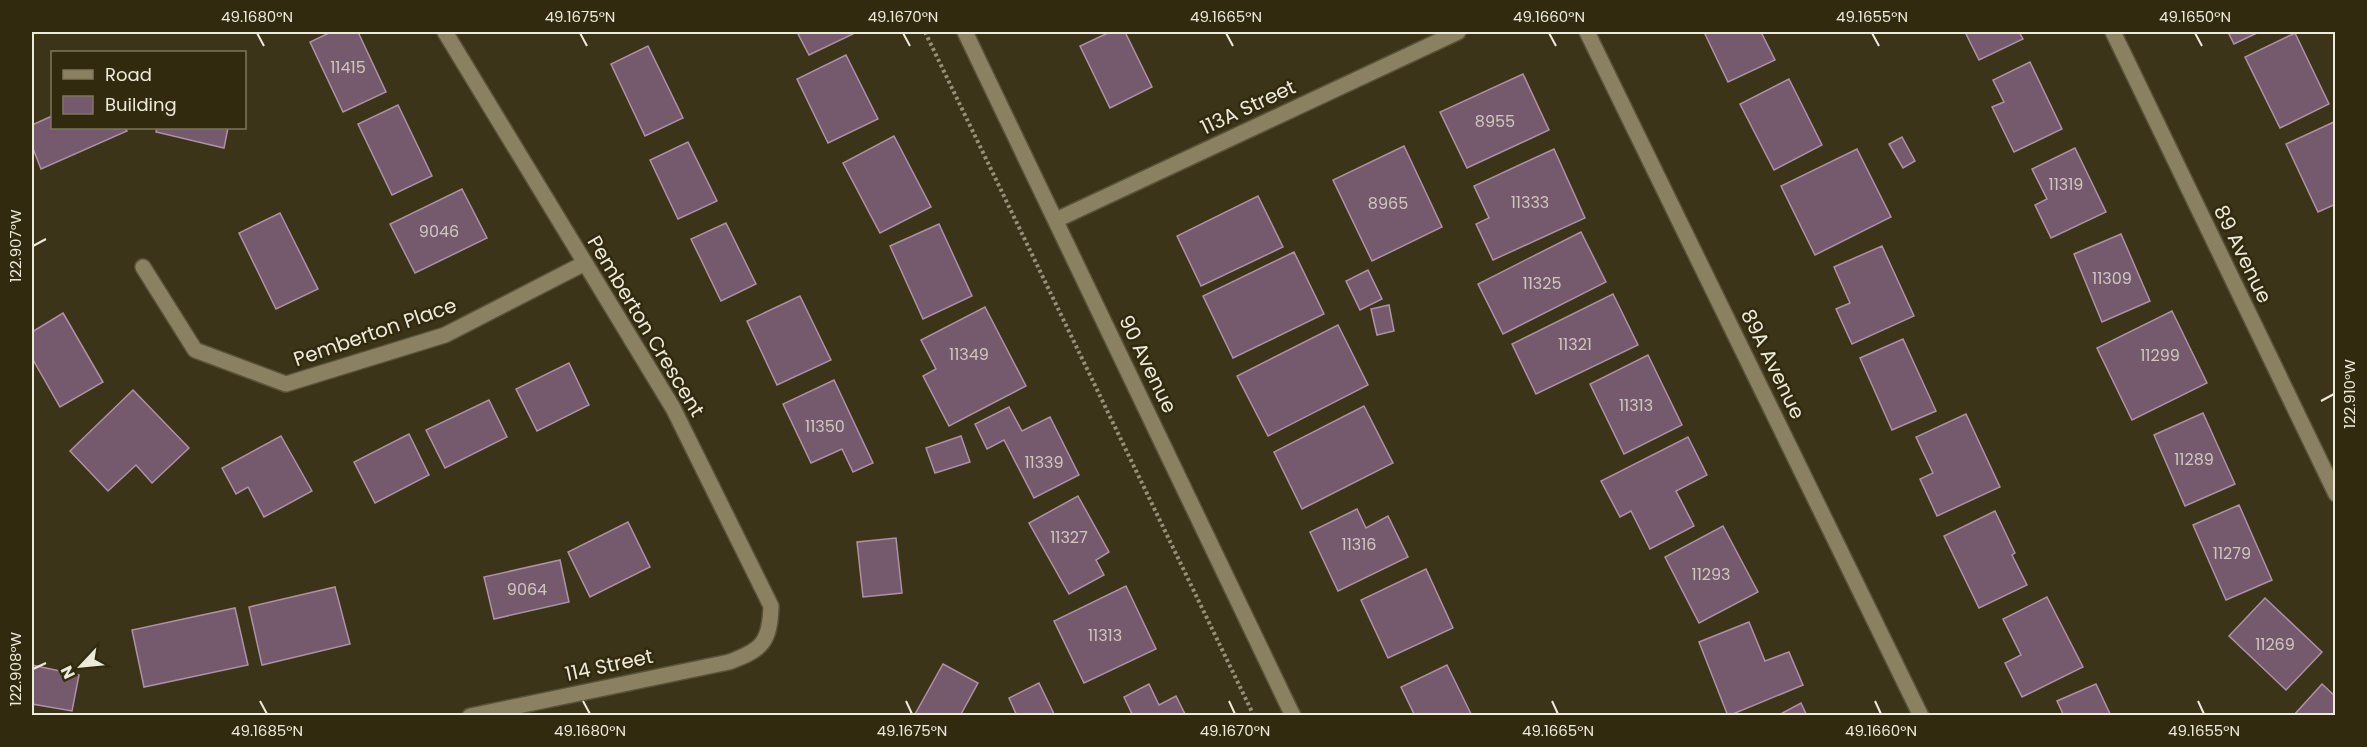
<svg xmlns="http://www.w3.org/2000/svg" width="2367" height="747" font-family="Poppins,sans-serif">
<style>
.building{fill:#755a6e;stroke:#ad91a6;stroke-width:1.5}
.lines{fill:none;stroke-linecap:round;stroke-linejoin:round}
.minor-casing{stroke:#585239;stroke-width:18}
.tertiary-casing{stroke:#585239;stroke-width:18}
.path{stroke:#969079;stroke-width:4;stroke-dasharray:3 3;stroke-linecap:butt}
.minor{stroke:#898162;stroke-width:15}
.tertiary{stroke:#898162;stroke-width:15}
.ticks{fill:none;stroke:#eeead9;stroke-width:2}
.labels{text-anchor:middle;stroke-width:5;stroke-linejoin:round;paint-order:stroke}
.number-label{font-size:16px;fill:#d0c6be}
.street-label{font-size:20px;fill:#eeead9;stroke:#322a0e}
.neatline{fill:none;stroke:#eeead9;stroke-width:2}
.ticks-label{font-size:15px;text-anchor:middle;fill:#eeead9}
</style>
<rect width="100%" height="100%" fill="#3c3418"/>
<g class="building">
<path d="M331,32H358L386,92L343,112L310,42Z"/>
<path d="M797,32H852L853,34L809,55Z"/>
<path d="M1110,32H1125L1152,87L1110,108L1080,46Z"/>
<path d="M1704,32H1761L1775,60L1728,82Z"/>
<path d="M1965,32H2019L2023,39L1979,60Z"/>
<path d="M2228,32H2259L2234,44Z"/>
<path d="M2295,33L2329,104L2280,128L2245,57Z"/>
<path d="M648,46L683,118L645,136L611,64Z"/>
<path d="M846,55L878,119L828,143L797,79Z"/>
<path d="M2030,62L2062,129L2014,152L1992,107L2004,102L1993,80Z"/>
<path d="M1523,74L1549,130L1467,168L1440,112Z"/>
<path d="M1789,79L1822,145L1774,170L1740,104Z"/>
<path d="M398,105L432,176L392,195L358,124Z"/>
<path d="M52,116V128H125L127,131L41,169L32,146V125Z"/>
<path d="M2336,121V204L2318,212L2286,144Z"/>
<path d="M157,128H228L224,148L156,132Z"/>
<path d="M894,136L931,207L880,233L843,163Z"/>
<path d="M1902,137L1915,161L1903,168L1889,144Z"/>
<path d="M688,142L717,201L678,219L650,160Z"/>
<path d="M1404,146L1442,227L1372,261L1333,180Z"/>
<path d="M2075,148L2106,212L2051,238L2035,205L2047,199L2032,169Z"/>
<path d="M1554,149L1585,218L1493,260L1476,224L1489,218L1474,186Z"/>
<path d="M1857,149L1891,217L1815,255L1781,186Z"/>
<path d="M462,189L487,238L415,273L390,224Z"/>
<path d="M1258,196L1283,247L1201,286L1177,236Z"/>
<path d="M280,213L318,289L276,309L239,233Z"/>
<path d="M726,223L756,284L721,301L691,239Z"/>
<path d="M939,224L972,296L923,319L890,246Z"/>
<path d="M1581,232L1606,282L1503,334L1478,284Z"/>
<path d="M2121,234L2150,301L2102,322L2074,254Z"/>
<path d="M1882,246L1914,316L1852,344L1836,309L1850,303L1834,267Z"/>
<path d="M1294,252L1324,314L1233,358L1203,296Z"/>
<path d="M1368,270L1382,299L1360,310L1346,281Z"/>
<path d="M1613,294L1638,345L1536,394L1512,344Z"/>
<path d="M800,296L831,360L777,385L747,321Z"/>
<path d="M1389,305L1394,331L1377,335L1371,309Z"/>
<path d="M985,307L1026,386L949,426L923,376L936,369L921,340Z"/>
<path d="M2172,311L2207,383L2132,420L2097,348Z"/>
<path d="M63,313L103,382L60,407L32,358V332Z"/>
<path d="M1338,325L1368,385L1268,436L1237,376Z"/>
<path d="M1903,339L1936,411L1892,430L1860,358Z"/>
<path d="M1648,355L1682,425L1624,454L1590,384Z"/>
<path d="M569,363L589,405L537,431L516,389Z"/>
<path d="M834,380L873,463L853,472L842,449L811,463L783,404Z"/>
<path d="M133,390L189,448L152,483L136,465L108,491L70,451Z"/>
<path d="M489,400L507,437L445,468L426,430Z"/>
<path d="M1364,406L1393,463L1302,509L1274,452Z"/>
<path d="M1009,407L1022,431L1050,417L1079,475L1034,498L1004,440L987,449L975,424Z"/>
<path d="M2203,413L2235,484L2185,506L2154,435Z"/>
<path d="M1966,414L2000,487L1937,516L1920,479L1933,473L1916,437Z"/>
<path d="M409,434L429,475L375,503L354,462Z"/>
<path d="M281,436L312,491L264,517L248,487L236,494L222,468Z"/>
<path d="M961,436L970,462L935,473L926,448Z"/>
<path d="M1688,437L1707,475L1676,491L1694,526L1650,549L1631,511L1620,517L1601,481Z"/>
<path d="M1078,496L1109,552L1096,560L1104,575L1069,594L1029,523Z"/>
<path d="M2239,505L2272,580L2226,600L2193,525Z"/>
<path d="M1357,509L1366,528L1388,516L1408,557L1338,591L1310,532Z"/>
<path d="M1995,511L2015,553L2012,555L2027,585L1979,608L1944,536Z"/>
<path d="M628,522L650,567L590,597L568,552Z"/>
<path d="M1723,526L1758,592L1699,623L1665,557Z"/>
<path d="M896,538L902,593L863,597L857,542Z"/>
<path d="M560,560L569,602L494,619L484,577Z"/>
<path d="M1426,569L1453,628L1388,658L1361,600Z"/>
<path d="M1126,586L1156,649L1084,683L1054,621Z"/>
<path d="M335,587L350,644L262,665L249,607Z"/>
<path d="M2047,597L2083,667L2022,697L2005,663L2021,655L2003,619Z"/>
<path d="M2265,598L2322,652L2286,690L2229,636Z"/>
<path d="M235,608L248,665L144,687L132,630Z"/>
<path d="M1749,622L1765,661L1789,652L1803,685L1728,716L1699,642Z"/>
<path d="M943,664L978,683L960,716H914Z"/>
<path d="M32,665L79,675L72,711L32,704Z"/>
<path d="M1447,665L1472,716H1415L1401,687Z"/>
<path d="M1039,683L1055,716H1017L1009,698Z"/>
<path d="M1149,684L1159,705L1176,696L1186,716H1133L1124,697Z"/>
<path d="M2096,684L2111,716H2064L2057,701Z"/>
<path d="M2322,684L2336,697V716H2293Z"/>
<path d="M1801,703L1807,716H1777Z"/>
</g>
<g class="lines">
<g class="minor-casing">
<g id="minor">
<path d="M445,32L673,408L771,606C770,642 762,650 729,662L470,716"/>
<path d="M1587,32L1921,716"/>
<path d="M2113,32L2336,494"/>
<path d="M1056,220L1458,32"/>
<path d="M143,267L195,350L286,384L445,335L585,263"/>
</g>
</g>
<g class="tertiary-casing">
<path id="tertiary" d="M965,32L1293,716"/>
</g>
<path class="path" d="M925,32L1254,716"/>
<use href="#minor" class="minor"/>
<use href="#tertiary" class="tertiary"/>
</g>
<path class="ticks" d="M257,33L264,46M580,33L587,46M903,33L910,46M1226,33L1233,46M1549,33L1556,46M1872,33L1879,46M2195,33L2202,46M33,246L46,239M2321,401L2334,394M33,669L46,663M260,701L267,714M583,701L590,714M906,701L912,714M1229,701L1235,714M1552,701L1558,714M1875,701L1881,714M2198,701L2204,714"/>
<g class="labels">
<g class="number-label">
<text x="348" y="73">11415</text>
<text x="1495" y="127">8955</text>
<text x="2066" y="190">11319</text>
<text x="1530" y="208">11333</text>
<text x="1388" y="209">8965</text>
<text x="439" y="237">9046</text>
<text x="2112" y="284">11309</text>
<text x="1542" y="289">11325</text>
<text x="1575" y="350">11321</text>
<text x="969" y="360">11349</text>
<text x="2160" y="361">11299</text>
<text x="1636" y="411">11313</text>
<text x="825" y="432">11350</text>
<text x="2194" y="465">11289</text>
<text x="1044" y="468">11339</text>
<text x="1069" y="543">11327</text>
<text x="1359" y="550">11316</text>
<text x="2232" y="559">11279</text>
<text x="1711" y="580">11293</text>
<text x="527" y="595">9064</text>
<text x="1105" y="641">11313</text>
<text x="2275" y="650">11269</text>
</g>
<g class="street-label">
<text transform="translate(1248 107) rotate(-25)" y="7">113A Street</text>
<text transform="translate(2243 254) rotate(64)" y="7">89 Avenue</text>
<text transform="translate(646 326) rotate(59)" y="7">Pemberton Crescent</text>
<text transform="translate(375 332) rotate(-19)" y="7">Pemberton Place</text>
<text transform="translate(1148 364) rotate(64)" y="7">90 Avenue</text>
<text transform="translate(1773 364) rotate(64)" y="7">89A Avenue</text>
<text transform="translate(609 665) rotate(-12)" y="7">114 Street</text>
</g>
</g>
<rect width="2367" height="747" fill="none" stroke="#322a0e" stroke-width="66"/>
<rect x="51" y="51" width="195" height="78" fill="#322a0e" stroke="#7d775f" stroke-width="1.5"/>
<rect x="63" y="70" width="30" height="9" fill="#898162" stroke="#7d775f" stroke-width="1.5"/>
<text x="105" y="81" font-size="18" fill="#eeead9">Road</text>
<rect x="63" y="96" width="30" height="18" fill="#755a6e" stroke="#7d775f" stroke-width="1.5"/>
<text x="105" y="111" font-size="18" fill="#eeead9">Building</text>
<g transform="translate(81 666) rotate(244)" stroke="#322a0e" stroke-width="4.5" paint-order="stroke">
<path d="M0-4.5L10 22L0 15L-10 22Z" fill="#eeead9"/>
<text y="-9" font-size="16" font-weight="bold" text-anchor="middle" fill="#eeead9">N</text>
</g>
<rect x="33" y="33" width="2301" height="681" class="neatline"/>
<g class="ticks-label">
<text x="257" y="22">49.1680°N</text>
<text x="580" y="22">49.1675°N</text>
<text x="903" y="22">49.1670°N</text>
<text x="1226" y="22">49.1665°N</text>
<text x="1549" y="22">49.1660°N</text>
<text x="1872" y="22">49.1655°N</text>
<text x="2195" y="22">49.1650°N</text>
<text transform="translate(16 246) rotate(-90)" y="5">122.907°W</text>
<text transform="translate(2350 394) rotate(-90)" y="5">122.910°W</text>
<text transform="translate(16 669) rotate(-90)" y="5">122.908°W</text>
<text x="267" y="736">49.1685°N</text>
<text x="590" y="736">49.1680°N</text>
<text x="912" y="736">49.1675°N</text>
<text x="1235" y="736">49.1670°N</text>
<text x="1558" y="736">49.1665°N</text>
<text x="1881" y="736">49.1660°N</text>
<text x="2204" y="736">49.1655°N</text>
</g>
</svg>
